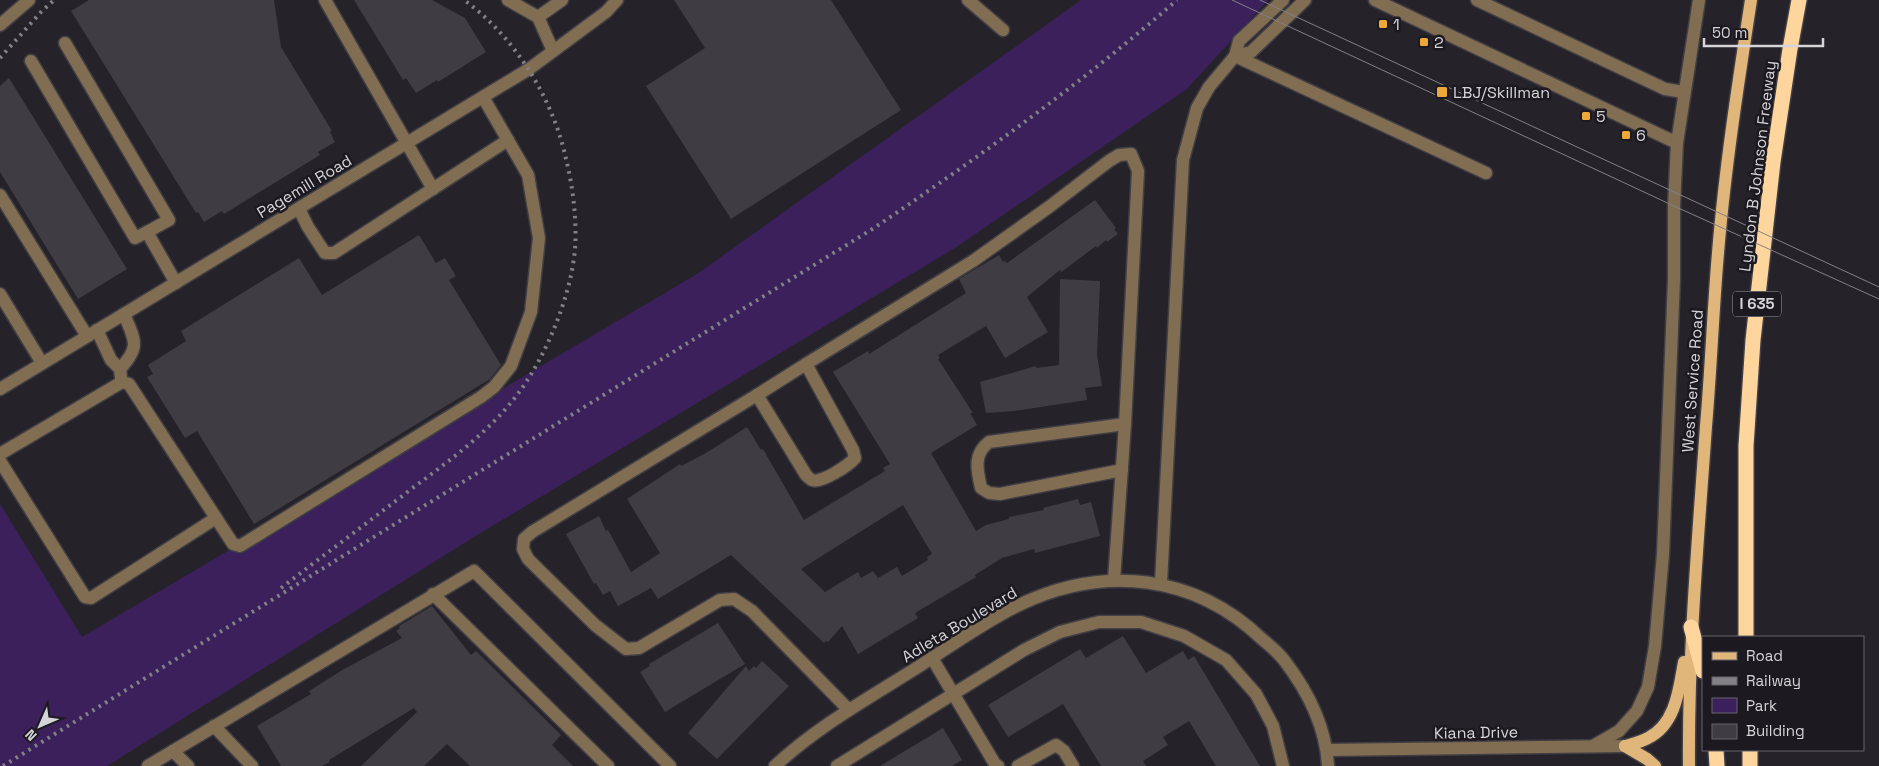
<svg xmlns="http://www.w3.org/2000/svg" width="1879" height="766" font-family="'Space Grotesk',sans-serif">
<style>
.green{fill:#3b205c}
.building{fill:#3f3c43;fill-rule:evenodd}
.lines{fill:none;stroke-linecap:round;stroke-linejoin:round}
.minor-casing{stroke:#413f45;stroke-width:15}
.major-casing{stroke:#413f45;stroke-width:15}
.highway-casing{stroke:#413f45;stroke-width:18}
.minor{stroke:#816d51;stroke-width:12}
.major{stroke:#e0b67a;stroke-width:12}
.highway{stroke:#fed59c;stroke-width:15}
.tram{stroke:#838186;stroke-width:1}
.rail{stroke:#838186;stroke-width:4;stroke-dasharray:2.5 5;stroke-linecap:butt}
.poi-dot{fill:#eca93a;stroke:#1c1a20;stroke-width:2}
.labels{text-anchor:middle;stroke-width:5;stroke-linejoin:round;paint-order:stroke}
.shield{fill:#1c1a20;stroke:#9e9ca1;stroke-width:1}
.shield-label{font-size:15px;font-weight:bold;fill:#d5d4d8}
.poi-label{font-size:16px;fill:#d5d4d8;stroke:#1c1a20;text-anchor:start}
.street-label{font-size:16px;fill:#d5d4d8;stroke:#1c1a20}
</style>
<rect width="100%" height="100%" fill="#252329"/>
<path class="green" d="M1081,0H1268L1187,89L955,248L474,537L107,766H0V504L82,637L697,274Z"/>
<g class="building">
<path d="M89,0H274L281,47L332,131L330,132L335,142L318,152L320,155L224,214L222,211L204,222L198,212L196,213L71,11Z"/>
<path d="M354,0H432L465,18L486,52L438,82L437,80L416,93L406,78L403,80Z"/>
<path d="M674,0H831L901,110L731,219L646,86L705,48Z"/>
<path d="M9,78L127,269L78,299L0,172V86Z"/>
<path d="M1095,200L1116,228L1114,229L1118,234L1107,242L1106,240L1097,248L1096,246L1060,273L1061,269L1027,297L1048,332L1005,358L986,326L938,355L940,358L938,359L973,413H970L977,425L931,453L976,531L986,525L1009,519V517L1044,510L1043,508L1078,499L1080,505L1091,502L1100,536L1035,553L1034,549L1002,558L975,575L976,577L915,613L918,618L858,654L842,626L828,642L826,641L824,643L731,555L658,599L651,588L618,606L610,591L603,595L596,583L594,584L566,534L599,516L606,531L608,530L631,572L660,553L627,499L680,464L681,466L706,453L747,427L761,450L763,449L804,520L885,471L883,468L890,464L833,372L868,351L869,354L966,293L959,279L999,255L1003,262L1005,261L1007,263ZM903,505L932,554L927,557L928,560L902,576L897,567L878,578L873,571L861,578L858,572L825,592L801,569Z"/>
<path d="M419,235L436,263L445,258L456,276L449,280L501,365L490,379L254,524L197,431L185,438L147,377L153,374L148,365L186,341L181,331L299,258L322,295Z"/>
<path d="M1060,279L1100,281L1097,355L1102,386L1085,388L1087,400L1015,411L986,413L980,382L1036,366V368L1059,365Z"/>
<path d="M432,606L471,655L476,651L561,735L552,745L573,766H470L447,744L424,766H361L417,712L414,708L329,760L330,762L322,766H281L257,726L311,694L309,691L344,669L402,638L396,631L400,628L399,626Z"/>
<path d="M718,623L745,664L665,712L640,672L650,666L649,664Z"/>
<path d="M1123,636L1146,673L1183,651L1188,660L1194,656L1260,766H1216L1189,721L1163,737L1168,745L1143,761L1146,766H1101L1063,704L1008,737L988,705L1080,649L1086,658Z"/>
<path d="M762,661L789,686L717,759L688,733L746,666L749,671L754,666L756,668Z"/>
<path d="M943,728L962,760L952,766H880Z"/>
</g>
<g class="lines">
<g class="minor-casing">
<g id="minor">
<path d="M325,0L433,189"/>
<path d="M508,0L538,17L562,0"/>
<path d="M968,0L1003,30"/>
<path d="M1375,0L1677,143"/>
<path d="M1477,0L1665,89L1684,92"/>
<path d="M538,17L553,51"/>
<path d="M0,25L29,0"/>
<path d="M65,43L169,220L147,232"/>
<path d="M1235,56L1486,173"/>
<path d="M1235,56L1251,52L1305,0"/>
<path d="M31,61L135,238L147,232L176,283"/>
<path d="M0,195L87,336"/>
<path d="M299,209L308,227L325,253H334L508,140"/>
<path d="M0,294L42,363"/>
<path d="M97,330L111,360L120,369L121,378"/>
<path d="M120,369C141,346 135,341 124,314"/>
<path d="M0,389L529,69L606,12L617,0"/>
<path d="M757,395L806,364"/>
<path d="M0,454L122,382L129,384L233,544L240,546L481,397L494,387L511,366L531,312L539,238L528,175L483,97"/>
<path d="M0,461L85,597L91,598L216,518"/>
<path d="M1122,470L1000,494L989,493L981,488C977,470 973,454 989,442L1125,424"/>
<path d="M1161,583L1183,160L1197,108L1209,87L1235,56L1239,41L1283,0"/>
<path d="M433,594L608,766"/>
<path d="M932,658L995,764L998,766"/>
<path d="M849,710L752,611L734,599L720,600L639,648L626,649L595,625L528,559L523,549L524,539L532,532L757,395L806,475C808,477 810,479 812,480C821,484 849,465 855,458L853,450L806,364L973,261L1049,207L1109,161L1119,155L1131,154L1138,171L1125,424L1114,580"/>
<path d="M214,726L252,766"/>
<path d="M1593,746L1619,731L1637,711L1648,687L1655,646L1663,554L1674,279V206L1677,143L1699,0"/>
<path d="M1327,750L1625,746"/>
<path d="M173,751L188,766"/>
<path d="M148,766L474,571L670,766"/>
<path d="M775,766C818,726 869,698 918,667C951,646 985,621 1021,604C1104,565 1194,574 1262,639C1269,645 1278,652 1284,660C1307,690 1326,727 1328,766"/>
<path d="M837,766L1024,650L1060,632L1099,622H1141L1184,636L1226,660L1256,694L1273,726L1283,766"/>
<path d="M1018,766L1056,745L1064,751L1073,766"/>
</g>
</g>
<g class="major-casing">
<g id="major">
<path d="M1625,746C1632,744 1641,742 1648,738C1676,724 1679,689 1684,662"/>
<path d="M1625,746L1647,759L1655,766"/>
<path d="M1689,766C1688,652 1698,540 1706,426C1711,369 1713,311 1718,253C1725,168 1738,84 1751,0"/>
</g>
</g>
<g class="highway-casing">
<g id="highway">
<path d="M1691,627L1703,671"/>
<path d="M1746,637V446L1753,340L1773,162L1790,49L1799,0"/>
<path d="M1716,750L1717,766"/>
<path d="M1750,750V766"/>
</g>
</g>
<use href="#minor" class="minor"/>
<use href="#major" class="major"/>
<use href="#highway" class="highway"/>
<g class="tram">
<path d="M1232,0L1674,206L1879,299"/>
<path d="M1260,0L1879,287"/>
</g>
<g class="rail">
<path d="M0,58L41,12L54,0"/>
<path d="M281,588C324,555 367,523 410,490C449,461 488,433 517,395C546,357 571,296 575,249C577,220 573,187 566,159C553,98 514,36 464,0"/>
<path d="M3,766L874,228C979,157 1082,83 1177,0"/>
</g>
</g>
<g class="poi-dot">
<rect x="1378" y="19" width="10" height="10" rx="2.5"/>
<rect x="1419" y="37" width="10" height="10" rx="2.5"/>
<rect x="1436" y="86" width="12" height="12" rx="2.5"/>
<rect x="1581" y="111" width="10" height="10" rx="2.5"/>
<rect x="1621" y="130" width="10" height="10" rx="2.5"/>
</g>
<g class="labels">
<rect class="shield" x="1733" y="291.5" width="48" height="25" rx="4"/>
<g class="shield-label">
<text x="1757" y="309">I 635</text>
</g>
<g class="poi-label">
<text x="1393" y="30">1</text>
<text x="1434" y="48">2</text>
<text x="1453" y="98">LBJ/Skillman</text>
<text x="1596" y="122">5</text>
<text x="1636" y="141">6</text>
</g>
<g class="street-label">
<text transform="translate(1757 166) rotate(-83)" y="6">Lyndon B Johnson Freeway</text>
<text transform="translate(304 186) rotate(-31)" y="6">Pagemill Road</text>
<text transform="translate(1692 381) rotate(-86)" y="6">West Service Road</text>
<text transform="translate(959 624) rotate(-31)" y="6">Adleta Boulevard</text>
<text transform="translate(1476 732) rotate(-1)" y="6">Kiana Drive</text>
</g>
</g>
<rect x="1702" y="636" width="162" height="115" fill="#1c1a20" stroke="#66646a"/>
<rect x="1712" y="652" width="25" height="8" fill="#e0b67a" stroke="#66646a"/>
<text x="1746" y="661" font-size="15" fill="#d5d4d8">Road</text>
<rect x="1712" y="677" width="25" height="8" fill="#838186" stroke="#66646a"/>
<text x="1746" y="686" font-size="15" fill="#d5d4d8">Railway</text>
<rect x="1712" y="698" width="25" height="15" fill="#3b205c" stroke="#66646a"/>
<text x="1746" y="711" font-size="15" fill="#d5d4d8">Park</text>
<rect x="1712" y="724" width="25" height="15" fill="#3f3c43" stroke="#66646a"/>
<text x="1746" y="736" font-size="15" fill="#d5d4d8">Building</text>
<g transform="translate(40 726) rotate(225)" stroke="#1c1a20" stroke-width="4" paint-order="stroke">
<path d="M0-4L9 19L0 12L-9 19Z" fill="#d5d4d8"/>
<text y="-8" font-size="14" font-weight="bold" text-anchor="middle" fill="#d5d4d8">N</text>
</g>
<path d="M1704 38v8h119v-8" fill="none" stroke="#d5d4d8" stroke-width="2.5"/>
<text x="1712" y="38" font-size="15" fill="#d5d4d8" stroke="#1c1a20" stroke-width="4" paint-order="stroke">50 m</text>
</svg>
